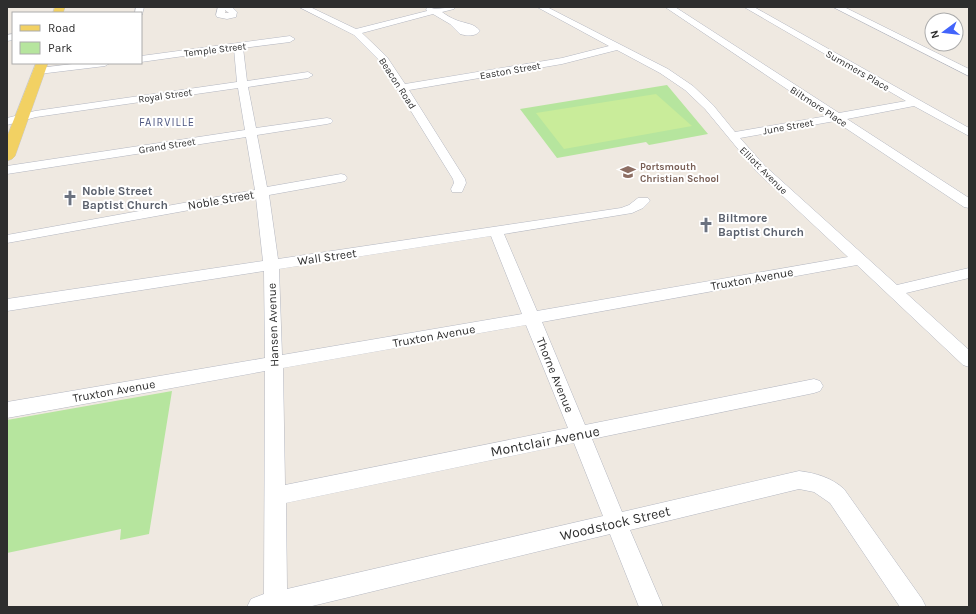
<svg xmlns="http://www.w3.org/2000/svg" width="976" height="614" font-family="Karla,sans-serif">
<style>
.green{fill:#b6e59e}
.pitch{fill:#c9ec9a}
.lines{fill:none;stroke-linecap:round;stroke-linejoin:round}
.minor-casing{stroke:#b4b7c1;stroke-width:1}
.major-casing{stroke:#c9c9c9;stroke-width:1}
.minor{fill:#fff;fill-rule:evenodd}
.major{fill:#f2d163;fill-rule:evenodd}
.labels{text-anchor:middle;stroke-width:4;stroke-linejoin:round;paint-order:stroke}
.far-street-label{font-size:10px;fill:#2e2e2e;stroke:#fff}
.far-education-label{font-size:10px;font-weight:bold;fill:#785e54;stroke:#fff;text-anchor:start}
.far-neighbourhood-label{font-size:11px;letter-spacing:1px;fill:#4d5680;stroke:#fff}
.worship-label{font-size:12px;font-weight:bold;fill:#5b616d;stroke:#fff;text-anchor:start}
.street-label{font-size:12px;fill:#2e2e2e;stroke:#fff}
.near-street-label{font-size:14px;fill:#2e2e2e;stroke:#fff}
</style>
<rect width="100%" height="100%" fill="#efe9e1"/>
<g class="green">
<path d="M667,85L708,134L649,145L646,142L557,158L520,109Z"/>
<path d="M172,391L149,534L120,540L121,529L7,553V420Z"/>
</g>
<path class="pitch" d="M656,94L692,126L564,149L536,113Z"/>
<g class="lines">
<g class="minor-casing">
<g id="minor">
<path d="M136,7H144L142,15L141,13H135Z"/>
<path d="M218,7H232L237,12L236,17L227,19L217,17L216,15ZM225,10L229,13H225Z"/>
<path d="M299,7H310L356,29L427,11L426,9L428,7L435,9L455,7L454,9L442,12C446,15 451,18 456,20C466,24 474,23 480,31C475,37 467,36 460,34L450,24L433,14L362,33L387,57L405,84L562,58L609,46L537,7H547L668,69L693,86L713,105L735,132L827,116L665,7H675L839,113L906,101L744,7H754L969,128V136L914,106L847,119L969,198V208L964,207L835,121L740,138L765,166L897,285L969,268V278L906,293L969,350V367L963,365L857,265L542,322L585,425L814,379L820,381L823,386L820,391L814,393L592,439L622,512L799,471C816,473 832,478 844,489L922,599L926,607H900L830,503L814,492L799,489L630,530L663,607H639L610,534L308,607H247L251,599L264,594L265,371L7,418V402L265,358L264,271L7,311V299L263,261L256,198L7,243V235L255,190L246,137L7,174V166L245,130L238,88L36,117L7,125V118L35,111L237,82L234,49L141,62V56L290,36L295,39L290,42L243,48L247,81L308,72L313,75L308,78L248,87L256,128L327,118L331,119L333,121L331,123L327,124L257,135L267,187L341,174L345,175L347,178L345,181L341,182L269,195L278,259L621,208L629,205L638,198H648L650,201L643,208L632,213L504,234L537,311L848,257L757,172L705,109L685,90L660,73L617,50L562,64L409,90L465,179L466,183L462,192H452L451,189L454,183L453,179L380,61L354,35ZM491,236L522,314L282,355L279,269ZM526,325L568,428L285,485L283,368ZM574,443L603,516L287,589L286,503Z"/>
<path d="M833,7H844L969,69V76Z"/>
<path d="M13,34V40L7,41V35Z"/>
<path d="M81,63H110L105,66L39,74L34,71L39,68Z"/>
</g>
</g>
<g class="major-casing">
<g id="major">
<path d="M55,7H65L63,13H53Z"/>
<path d="M36,63H48L15,156L12,159L7,161V137Z"/>
</g>
</g>
<use href="#minor" class="minor"/>
<use href="#major" class="major"/>
</g>
<defs>
<g id="school-bare" transform="scale(1.2)"><path d="M0-5L7-2L0 1L-7-2ZM-4 1L0 2.5L4 1V4Q0 6-4 4Z" fill="#8d6e63" stroke="#fff" stroke-width="2.5" paint-order="stroke"/></g>
<g id="church-bare" transform="scale(1.2)"><path d="M-1.2-6h2.4v3.5h3.3v2.4h-3.3V6h-2.4V-.1h-3.3v-2.4h3.3Z" fill="#6b7280" stroke="#fff" stroke-width="2.5" paint-order="stroke"/></g>
</defs>
<g fill-rule="evenodd">
<use href="#school-bare" x="628" y="172"/>
<use href="#church-bare" x="70" y="198"/>
<use href="#church-bare" x="706" y="225"/>
</g>
<g class="labels">
<g class="far-street-label">
<text transform="translate(215 49) rotate(-7)" y="4">Temple Street</text>
<text transform="translate(510 70) rotate(-10)" y="4">Easton Street</text>
<text transform="translate(858 70) rotate(30)" y="4">Summers Place</text>
<text transform="translate(398 83) rotate(57)" y="4">Beacon Road</text>
<text transform="translate(165 95) rotate(-8)" y="4">Royal Street</text>
<text transform="translate(819 106) rotate(33)" y="4">Biltmore Place</text>
<text transform="translate(788 126) rotate(-10)" y="4">June Street</text>
<text transform="translate(167 145) rotate(-9)" y="4">Grand Street</text>
<text transform="translate(764 170) rotate(45)" y="4">Elliott Avenue</text>
</g>
<g class="far-education-label">
<text x="640" y="170">Portsmouth<tspan x="640" dy="12">Christian School</tspan></text>
</g>
<g class="far-neighbourhood-label">
<text x="167" y="126">FAIRVILLE</text>
</g>
<g class="worship-label">
<text x="82" y="195">Noble Street<tspan x="82" dy="14">Baptist Church</tspan></text>
<text x="718" y="222">Biltmore<tspan x="718" dy="14">Baptist Church</tspan></text>
</g>
<g class="street-label">
<text transform="translate(221 200) rotate(-10)" y="4">Noble Street</text>
<text transform="translate(327 257) rotate(-8)" y="4">Wall Street</text>
<text transform="translate(752 279) rotate(-10)" y="4">Truxton Avenue</text>
<text transform="translate(273 325) rotate(-92)" y="4">Hansen Avenue</text>
<text transform="translate(434 336) rotate(-10)" y="4">Truxton Avenue</text>
<text transform="translate(555 375) rotate(68)" y="4">Thorne Avenue</text>
<text transform="translate(114 391) rotate(-10)" y="4">Truxton Avenue</text>
</g>
<g class="near-street-label">
<text transform="translate(545 441) rotate(-11)" y="5">Montclair Avenue</text>
<text transform="translate(615 523) rotate(-13)" y="5">Woodstock Street</text>
</g>
</g>
<rect width="976" height="614" fill="none" stroke="#2e2e2e" stroke-width="16"/>
<rect x="12" y="12" width="130" height="52" fill="#ffffff" stroke="#ababab"/>
<rect x="20" y="25" width="20" height="6" fill="#f2d163" stroke="#ababab"/>
<text x="48" y="32" font-size="12" fill="#2e2e2e">Road</text>
<rect x="20" y="42" width="20" height="12" fill="#b6e59e" stroke="#ababab"/>
<text x="48" y="52" font-size="12" fill="#2e2e2e">Park</text>
<g transform="translate(944 32) rotate(255)"><circle r="19" fill="#ffffff" stroke="#ababab"/>
<path d="M0-3L7 15L0 10L-7 15Z" fill="#4264fb"/>
<text y="-6" font-size="11" font-weight="bold" text-anchor="middle" fill="#2e2e2e">N</text>
</g>
</svg>
